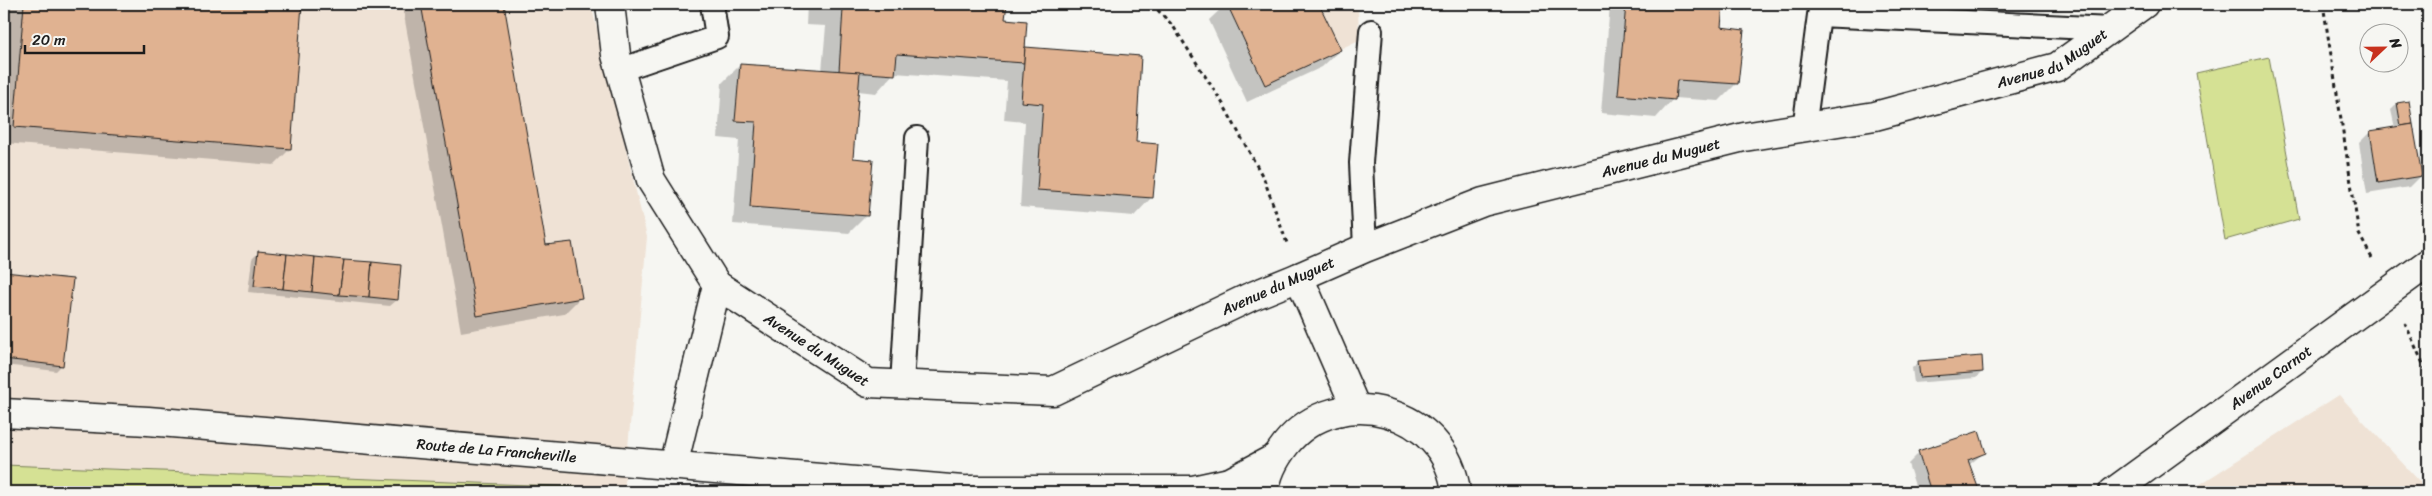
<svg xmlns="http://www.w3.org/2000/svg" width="2432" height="496" font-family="Sriracha,sans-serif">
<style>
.built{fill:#efe2d5}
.green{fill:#d5e194;stroke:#787e58}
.shadow{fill:#0003}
.building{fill:#e0b291;stroke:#1c1c1c}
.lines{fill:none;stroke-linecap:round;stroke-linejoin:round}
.lane-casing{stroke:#1c1c1c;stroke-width:26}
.street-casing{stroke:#1c1c1c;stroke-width:31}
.secondary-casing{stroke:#1c1c1c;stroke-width:31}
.path{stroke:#1c1c1c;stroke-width:3;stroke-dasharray:4 4;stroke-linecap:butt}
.lane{stroke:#f6f6f2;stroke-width:22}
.street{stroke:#f6f6f2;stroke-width:28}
.secondary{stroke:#f6f6f2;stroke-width:28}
.labels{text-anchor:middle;stroke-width:4;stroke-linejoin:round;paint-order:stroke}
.street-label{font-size:15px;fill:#1c1c1c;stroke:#f6f6f2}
</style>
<rect width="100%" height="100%" fill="#f6f6f2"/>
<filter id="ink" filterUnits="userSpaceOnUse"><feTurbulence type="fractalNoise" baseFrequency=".02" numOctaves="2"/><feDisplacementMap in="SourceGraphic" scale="10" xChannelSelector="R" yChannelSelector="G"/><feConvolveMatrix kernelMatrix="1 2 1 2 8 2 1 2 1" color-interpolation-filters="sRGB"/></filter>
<g filter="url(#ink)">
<g class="built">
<path d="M4,4H591L647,237L624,492H4Z"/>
<path d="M1227,4H1358L1359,40L1265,85Z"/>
<path d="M2339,395L2422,484L2425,492H2188Z"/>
</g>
<g class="green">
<path d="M2269,57L2299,219L2225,240L2196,73Z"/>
<path d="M4,465L713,492H4Z"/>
</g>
<g class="shadow">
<path d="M9,4H301L290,149L274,165L4,143V75Z"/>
<path d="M402,4H503L545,247L580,298L564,314L461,332Z"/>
<path d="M807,4H1005L1004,21L1024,49L1134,143L1152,197L1134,216L1020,207L1025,122L1004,120L1007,81L894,73L876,93L858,91L852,159L867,215L849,233L733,224L739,140L718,138L722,83L740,65L822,71L826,26L806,25Z"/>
<path d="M1226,4H1317L1340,50L1322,67L1247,102L1209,20Z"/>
<path d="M1610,4H1722L1720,28L1737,83L1719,101L1674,98L1656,118L1601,113Z"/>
<path d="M2397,104L2421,175L2409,187L2367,194L2359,143L2370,132L2395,128L2391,110Z"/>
<path d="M258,253L397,300L390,306L248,292L252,259Z"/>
<path d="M4,273L72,280L62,365L56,371L4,365Z"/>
<path d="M1919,362L1982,372L1976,378L1914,383L1912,368Z"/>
<path d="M1985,452L1969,465L1977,489L1974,492H1917L1908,464L1919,453Z"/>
</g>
<g class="building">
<path d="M24,4H302L291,149L14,127Z"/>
<path d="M421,4H504L546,245L572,242L582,298L477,316Z"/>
<path d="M823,4H1007L1005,19L1027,21L1024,63L897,54L895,75L839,71L843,9L823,7Z"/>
<path d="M1227,4H1319L1341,50L1265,85Z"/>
<path d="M1626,4H1723L1721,27L1744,30L1738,84L1677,80L1675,100L1618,95Z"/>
<path d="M1025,47L1141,56L1136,142L1158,144L1153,198L1037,190L1043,104L1021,102Z"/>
<path d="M740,64L860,72L853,158L873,160L868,216L750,207L756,122L735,121Z"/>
<path d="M2409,101L2413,124L2401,126L2397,103Z"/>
<path d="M2413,124L2422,176L2378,183L2370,131Z"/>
<path d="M258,251L287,254L283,289L254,286Z"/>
<path d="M287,254L315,257L312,292L283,289Z"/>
<path d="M315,257L344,260L339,295L312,292Z"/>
<path d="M344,260L372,262L369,297L339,295Z"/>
<path d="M372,262L401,265L398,300L369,297Z"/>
<path d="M4,272L73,279L63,366L4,359Z"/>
<path d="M1982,356L1983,372L1920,377L1918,361Z"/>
<path d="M1979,431L1986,453L1968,460L1979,490L1970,492H1931L1918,451Z"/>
</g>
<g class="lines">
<g class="lane-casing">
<g id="lane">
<path d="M620,70L717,37L712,4"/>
<path d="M1804,129L1819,15L2111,29"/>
<path d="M1365,248L1361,163L1371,31"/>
<path d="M902,384L917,138"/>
</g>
</g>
<g class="street-casing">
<g id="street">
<path id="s1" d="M1299,277L1365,248L1483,202L1744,137L1875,116L2057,67L2144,4"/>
<path d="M673,466L717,285"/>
</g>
</g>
<g class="secondary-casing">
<g id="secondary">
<path id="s2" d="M610,4L616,55L651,180L717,285L868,383L1053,391L1250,297L1299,277L1356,408"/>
<path id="s3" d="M4,413L148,421L986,492"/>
<path d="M970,490H1193L1230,482L1275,458"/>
<path d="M1265,492C1266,474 1275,458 1286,444C1338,380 1447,409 1456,492"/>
<path id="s4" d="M2113,492L2428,263"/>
</g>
</g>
<g class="path">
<path d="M1152,4L1173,26L1223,104L1264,179L1288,246"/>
<path d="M2323,4L2359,234L2373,260"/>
<path d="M2405,323L2428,375"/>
</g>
<use href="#lane" class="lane"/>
<use href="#street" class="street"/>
<use href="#secondary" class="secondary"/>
</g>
</g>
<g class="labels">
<g class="street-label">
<text dy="5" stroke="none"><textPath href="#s1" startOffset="788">Avenue du Muguet</textPath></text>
<text dy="5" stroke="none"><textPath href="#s1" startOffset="382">Avenue du Muguet</textPath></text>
<text transform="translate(1278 286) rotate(-24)" y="5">Avenue du Muguet</text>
<text dy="5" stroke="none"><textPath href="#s2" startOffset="424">Avenue du Muguet</textPath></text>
<text dy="5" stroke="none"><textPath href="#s4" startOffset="195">Avenue Carnot</textPath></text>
<text dy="5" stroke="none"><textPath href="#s3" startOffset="494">Route de La Francheville</textPath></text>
</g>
</g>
<rect width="2432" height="496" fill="none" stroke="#f6f6f2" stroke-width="20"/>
<rect x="10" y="10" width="2412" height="476" fill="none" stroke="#1c1c1c" stroke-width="2" filter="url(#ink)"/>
<g transform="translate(2384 48) rotate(68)"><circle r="24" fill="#f6f6f2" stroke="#9f9f9c"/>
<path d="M0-4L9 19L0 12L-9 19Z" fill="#c8321e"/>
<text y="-8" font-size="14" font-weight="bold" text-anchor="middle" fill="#1c1c1c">N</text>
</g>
<path d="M25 45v8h119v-8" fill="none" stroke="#1c1c1c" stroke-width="2.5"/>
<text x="32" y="45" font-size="15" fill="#1c1c1c" stroke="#f6f6f2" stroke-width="4" paint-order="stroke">20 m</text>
</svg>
